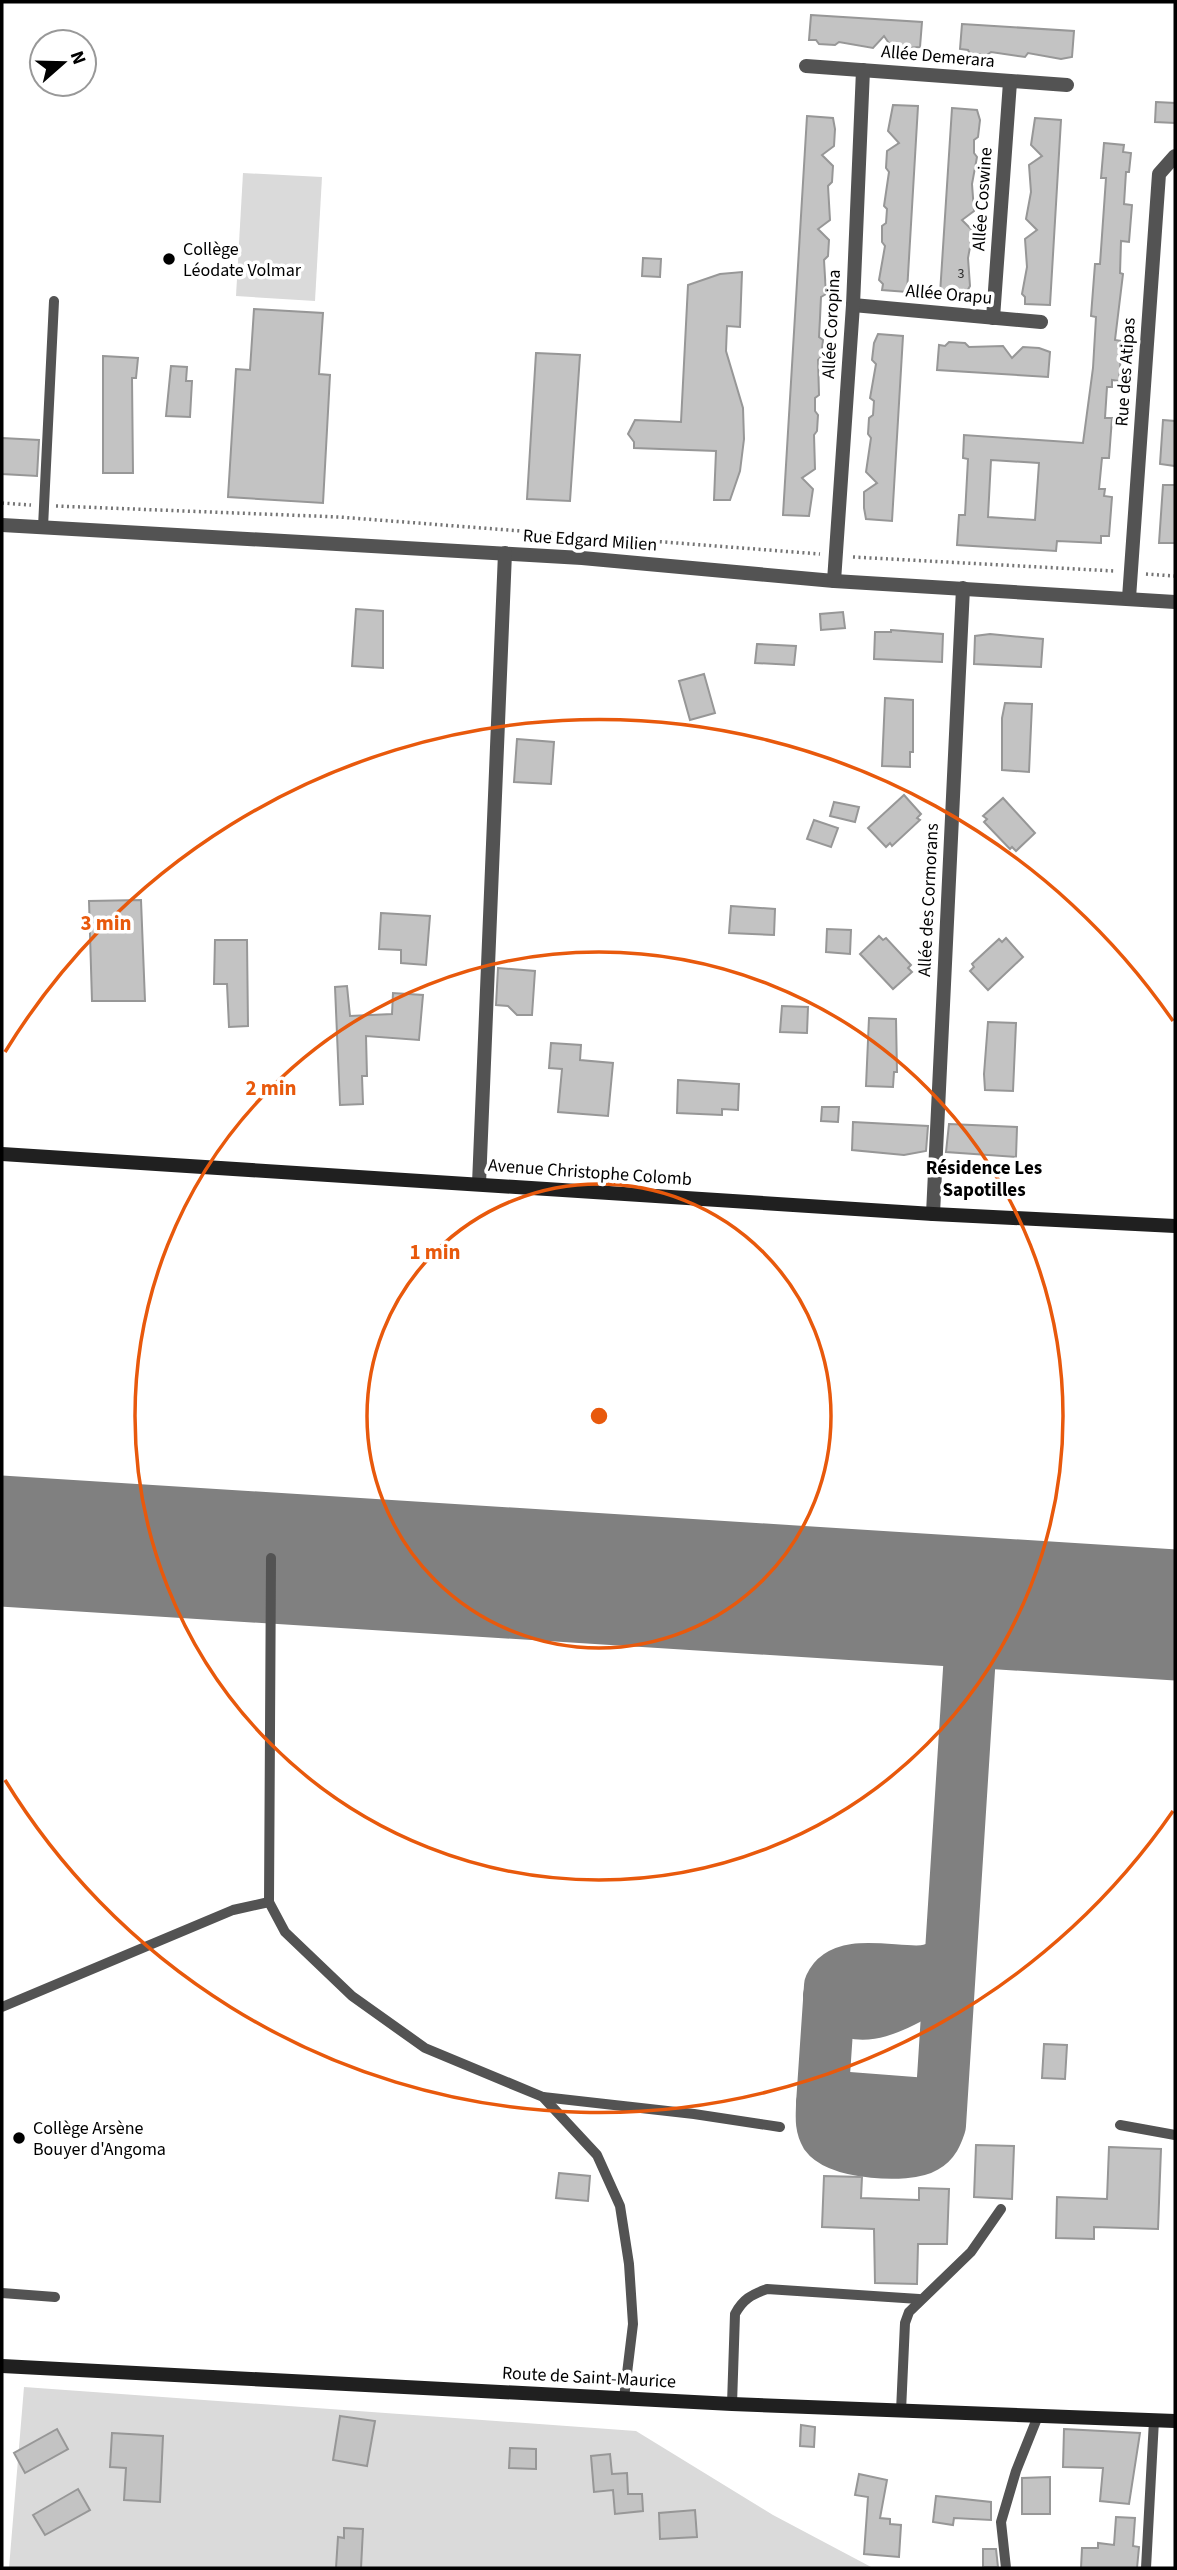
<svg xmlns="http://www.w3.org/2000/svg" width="1177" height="2570" font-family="'Source Sans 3',sans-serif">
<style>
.green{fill:#dadada}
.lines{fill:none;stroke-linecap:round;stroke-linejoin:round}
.taxiway{stroke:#808080;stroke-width:52}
.runway{stroke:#808080;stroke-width:131}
.building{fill:#c3c3c3;stroke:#979797;stroke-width:2;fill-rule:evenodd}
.path{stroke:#757575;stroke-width:3.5;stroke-dasharray:2 3.5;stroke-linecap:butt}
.lane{stroke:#535353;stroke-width:10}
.street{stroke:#535353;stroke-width:14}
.secondary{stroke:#202020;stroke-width:14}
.ring{fill:none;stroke:#e8590c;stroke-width:3.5}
.poi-dot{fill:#000;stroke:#fff;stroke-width:2.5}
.labels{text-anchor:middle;stroke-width:7;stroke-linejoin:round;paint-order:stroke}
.number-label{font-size:14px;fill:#313131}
.street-label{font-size:18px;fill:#000;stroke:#fff}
.poi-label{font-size:18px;fill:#000;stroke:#fff;text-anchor:start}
.neighbourhood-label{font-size:19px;font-weight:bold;fill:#000;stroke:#fff}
.centre{fill:#e8590c;stroke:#fff;stroke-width:3.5}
.ring-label{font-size:21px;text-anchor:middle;font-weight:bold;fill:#e8590c;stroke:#fff;stroke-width:7;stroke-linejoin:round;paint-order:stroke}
</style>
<rect width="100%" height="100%" fill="#fff"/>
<g class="green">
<path d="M243,173L322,177L315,301L236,296Z"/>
<path d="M24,2387L636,2431L773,2515L873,2568H9Z"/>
</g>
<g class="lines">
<g class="taxiway">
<path d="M918,1599C946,1612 959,1625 970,1654"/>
<path d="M829,1996C860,2034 900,2001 935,1985"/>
<path d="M941,2095L926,2104L835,2097L822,2104C822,2115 820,2125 826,2135C839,2153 907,2158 925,2147C934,2142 937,2134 940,2125L970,1654C983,1618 1007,1611 1042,1607"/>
<path d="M822,2104L830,1986C844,1955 903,1977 930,1970C938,1968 944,1964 950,1959"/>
</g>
<path class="runway" d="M2,1541L1175,1615"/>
</g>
<g class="building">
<path d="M811,15L922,22L920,47L893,49L884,36L873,48L839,42L835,45L819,44L816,40H809Z"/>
<path d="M962,24L1074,31L1072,57L1061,59L1028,53L1025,57L991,52L987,55L970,54L968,50L960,49Z"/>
<path d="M1156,102L1175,103V123L1155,122Z"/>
<path d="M893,105L918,106L907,292L882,290L883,284L879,280L885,246L882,242V226L886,223L887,209L884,206L889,172L886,168L887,151L899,143L888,131Z"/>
<path d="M952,108L977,110L980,120L978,137L974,140V153L977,157L972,184L974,211L962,220L973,231L968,258L970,286L965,295L940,294Z"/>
<path d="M807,116L833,118L835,129L834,146L822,155L833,166L832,182L828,186L830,220L818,229L829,240L828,256L824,260L826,294L821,297L820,318L819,337L823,340L821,357L818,360L819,395L815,398V411L818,415L817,431L814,435L815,469L802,478L813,489L809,516L783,515Z"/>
<path d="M1035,118L1061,120L1050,305L1025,304V297L1022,294L1027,267L1025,239L1037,230L1026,219L1031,192L1029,165L1042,156L1031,145Z"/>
<path d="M1104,143L1124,145L1123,152L1131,153L1129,172H1126L1124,204L1132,205L1129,242L1121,241L1120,273L1123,274L1115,340L1122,341L1119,381L1112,380V387H1107L1105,418H1112L1109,458H1102L1099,489H1105L1104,496L1112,497L1109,536H1101V543L1057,541L1056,551L957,545L959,515H965L968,459L963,458L964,435L1083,443L1093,368L1096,317L1091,316L1095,264H1100L1106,178H1101ZM991,460L1039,463L1035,520L988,517Z"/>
<path d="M643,258L661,259L660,277L642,276Z"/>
<path d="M742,272L740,327L727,326L726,351L743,408L744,439L740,471L730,500H714L716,451L634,448V442L628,434L635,420L681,422L688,285L720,274Z"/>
<path d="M254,309L323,313L319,374L330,375L323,503L228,497L236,369L250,370Z"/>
<path d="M878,334L903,336L892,521L866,519L864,508V492L877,483L866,472L871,438L868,434L869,418L873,415L874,401L870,398L876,364L872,360L874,343Z"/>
<path d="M949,342L965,343L969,347L1003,346L1012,358L1023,347L1039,348L1050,352L1048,377L937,370L939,345L945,346Z"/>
<path d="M536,353L580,355L570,501L527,499Z"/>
<path d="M103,356L138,358L136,378H132L133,473H103Z"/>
<path d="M171,366L187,367L186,381H192L190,417L166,416Z"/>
<path d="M1163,420L1175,421V466L1160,464Z"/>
<path d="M2,438L39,440L37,476L2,474Z"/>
<path d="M1163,485H1175V543H1159Z"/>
<path d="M356,609L383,611V668L352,666Z"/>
<path d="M843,612L845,628L821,630L820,614Z"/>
<path d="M891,630L943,634L942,662L874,659L875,632H891Z"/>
<path d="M990,634L1043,639L1041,667L974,664L975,636Z"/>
<path d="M757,644L796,646L794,665L755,663Z"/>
<path d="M704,674L715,713L690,720L679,681Z"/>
<path d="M885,698L913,700V752H910V767L882,766Z"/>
<path d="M1005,703L1032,704L1029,772L1002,770V718Z"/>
<path d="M517,739L554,742L551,784L514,782Z"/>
<path d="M904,795L921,814L917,818L920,820L892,846L890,843L886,847L868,828Z"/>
<path d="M1003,798L1035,833L1016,851L1012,847L1010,849L984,822L987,819L983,816Z"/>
<path d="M834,802L859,807L855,822L830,816Z"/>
<path d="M814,820L838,828L831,847L807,839Z"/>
<path d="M141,900L145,1001H92L89,901Z"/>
<path d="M731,906L775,909L774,935L729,933Z"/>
<path d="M381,913L430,916L426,965L401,963V950L379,949Z"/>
<path d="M827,929L851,930L850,954L826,952Z"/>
<path d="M879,936L883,940L886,938L911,965L908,968L912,972L893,989L860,954Z"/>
<path d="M1006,938L1023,957L988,990L970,971L974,967L972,964L999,939L1002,942Z"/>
<path d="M215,940H247L248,1026L229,1027L227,984H214Z"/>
<path d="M498,968L535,971L532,1015H517L508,1006L496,1005Z"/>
<path d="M347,986L350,1016L392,1014L393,993L423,995L419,1040L366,1036L367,1076H362L363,1104L340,1105L335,987Z"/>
<path d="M782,1006L808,1007L807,1033L780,1032Z"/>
<path d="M869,1018L896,1019L897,1072H894L893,1087L866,1086Z"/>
<path d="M988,1022L1016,1023L1013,1091L985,1090L984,1074Z"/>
<path d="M551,1043L581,1045L580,1060L613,1063L608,1116L558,1112L562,1069L549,1068Z"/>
<path d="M678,1080L739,1084L738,1110L722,1109V1115L677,1113Z"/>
<path d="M822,1107H839L838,1122L821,1121Z"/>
<path d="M853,1122L928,1126L926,1151L904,1155L852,1150Z"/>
<path d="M949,1124L1017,1127L1016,1157L946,1152Z"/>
<path d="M1044,2044L1067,2045L1065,2079L1042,2078Z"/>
<path d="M976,2145L1014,2146L1012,2199L974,2197Z"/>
<path d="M1109,2147L1161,2149L1158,2229L1094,2227V2239L1056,2238L1057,2197L1107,2199Z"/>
<path d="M559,2173L590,2176L588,2201L556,2198Z"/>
<path d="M824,2176L862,2177L861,2198L919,2200V2188L949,2189L947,2244H918L917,2284L875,2283L874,2229L822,2227Z"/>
<path d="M340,2416L375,2421L367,2466L333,2460Z"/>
<path d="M801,2425L815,2427L814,2447L800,2446Z"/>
<path d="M57,2429L68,2449L25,2473L14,2453Z"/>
<path d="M1064,2429L1140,2433L1129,2504L1100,2501L1103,2468L1063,2467Z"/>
<path d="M112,2433L163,2436L160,2502L124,2500L126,2468L110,2467Z"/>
<path d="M510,2448L536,2449V2469L509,2468Z"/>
<path d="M610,2454L612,2474L627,2473L628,2494H642L643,2511L615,2514L613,2490L594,2492L591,2456Z"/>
<path d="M859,2474L887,2480L880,2518L890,2519V2524L901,2525L899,2557L864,2554L868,2497L855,2495Z"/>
<path d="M1050,2477V2514H1022V2478Z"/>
<path d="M78,2489L90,2510L45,2535L33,2515Z"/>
<path d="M936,2496L991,2502V2520L954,2518L953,2525L933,2522Z"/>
<path d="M695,2510L697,2537L660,2539L659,2513Z"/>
<path d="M1116,2517L1135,2518L1133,2546L1139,2547L1137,2568H1081L1082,2548H1098V2543L1114,2545Z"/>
<path d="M344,2528L363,2529L361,2568H336L338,2537L344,2538Z"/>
<path d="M983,2549H996L998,2567H983Z"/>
</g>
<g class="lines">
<g class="path">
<path d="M2,503L31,505"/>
<path d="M56,506L339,517L820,554"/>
<path d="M853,557L1114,571"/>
<path d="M1146,574L1175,576"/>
</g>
<g class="lane">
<path d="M43,527L54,301"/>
<path d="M271,1558L269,1902L285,1932L352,1996L425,2048L543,2097L597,2155L620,2206L629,2264L633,2324L624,2398"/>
<path d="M2,2007L233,1910L269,1902"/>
<path d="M543,2097L694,2114L780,2127"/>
<path d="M1120,2125L1175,2135"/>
<path d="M2,2293L55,2297"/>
<path d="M732,2404L735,2314C743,2299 751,2295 767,2289L919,2299"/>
<path d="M901,2411L905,2323L909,2312L971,2252L1001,2209"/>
<path d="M1006,2568L1001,2522L1016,2471L1038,2416"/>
<path d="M1146,2568L1154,2420"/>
</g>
<g class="street">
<path d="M806,66L1067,85"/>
<path d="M853,305L1041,322"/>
<path d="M993,318L1010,82"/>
<path d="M2,525L582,558L834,581L1175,602"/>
<path d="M834,581L853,305L863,70"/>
<path d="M1129,598L1159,174L1175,156"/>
<path d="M479,1184L505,553"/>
<path d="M933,1214L963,588"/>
</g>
<g class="secondary">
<path d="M2,1154L933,1214L1175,1226"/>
<path d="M2,2366L732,2404L1175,2421"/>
</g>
</g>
<g class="ring">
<circle cx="599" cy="1416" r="232"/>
<circle cx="599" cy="1416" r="464"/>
<path d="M1173 1811A697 697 0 0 1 5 1780M5 1052A697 697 0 0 1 1173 1021"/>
</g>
<g class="poi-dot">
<circle cx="169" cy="259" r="7"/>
<circle cx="19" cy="2138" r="7"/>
</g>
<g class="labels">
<g class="number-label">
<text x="961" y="278">3</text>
</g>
<g class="street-label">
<text transform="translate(938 56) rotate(5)" y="6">Allée Demerara</text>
<text transform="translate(982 199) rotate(-86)" y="6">Allée Coswine</text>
<text transform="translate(949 294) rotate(5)" y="6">Allée Orapu</text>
<text transform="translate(831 324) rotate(-87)" y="6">Allée Coropina</text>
<text transform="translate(1125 372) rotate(-86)" y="6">Rue des Atipas</text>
<text transform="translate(590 540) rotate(4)" y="6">Rue Edgard Milien</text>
<text transform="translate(928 900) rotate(-87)" y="6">Allée des Cormorans</text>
<text transform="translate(590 1172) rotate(4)" y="6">Avenue Christophe Colomb</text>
<text transform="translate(589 2377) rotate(3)" y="6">Route de Saint-Maurice</text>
</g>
<g class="poi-label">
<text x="183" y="255">Collège<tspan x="183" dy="21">Léodate Volmar</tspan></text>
<text x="33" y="2134">Collège Arsène<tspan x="33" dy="21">Bouyer d'Angoma</tspan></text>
</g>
<g class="neighbourhood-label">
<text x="984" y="1174">Résidence Les<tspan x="984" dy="22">Sapotilles</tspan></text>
</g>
</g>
<circle cx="599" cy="1416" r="10" class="centre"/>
<g class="ring-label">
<text x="106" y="930">3 min</text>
<text x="271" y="1095">2 min</text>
<text x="435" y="1259">1 min</text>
</g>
<rect width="1177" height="2570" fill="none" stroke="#000000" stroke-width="7"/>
<g transform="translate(63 63) rotate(70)"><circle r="33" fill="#ffffff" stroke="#999999" stroke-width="2"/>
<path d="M0-5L12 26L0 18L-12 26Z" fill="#000000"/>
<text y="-10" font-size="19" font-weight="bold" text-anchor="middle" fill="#000000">N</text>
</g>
</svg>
